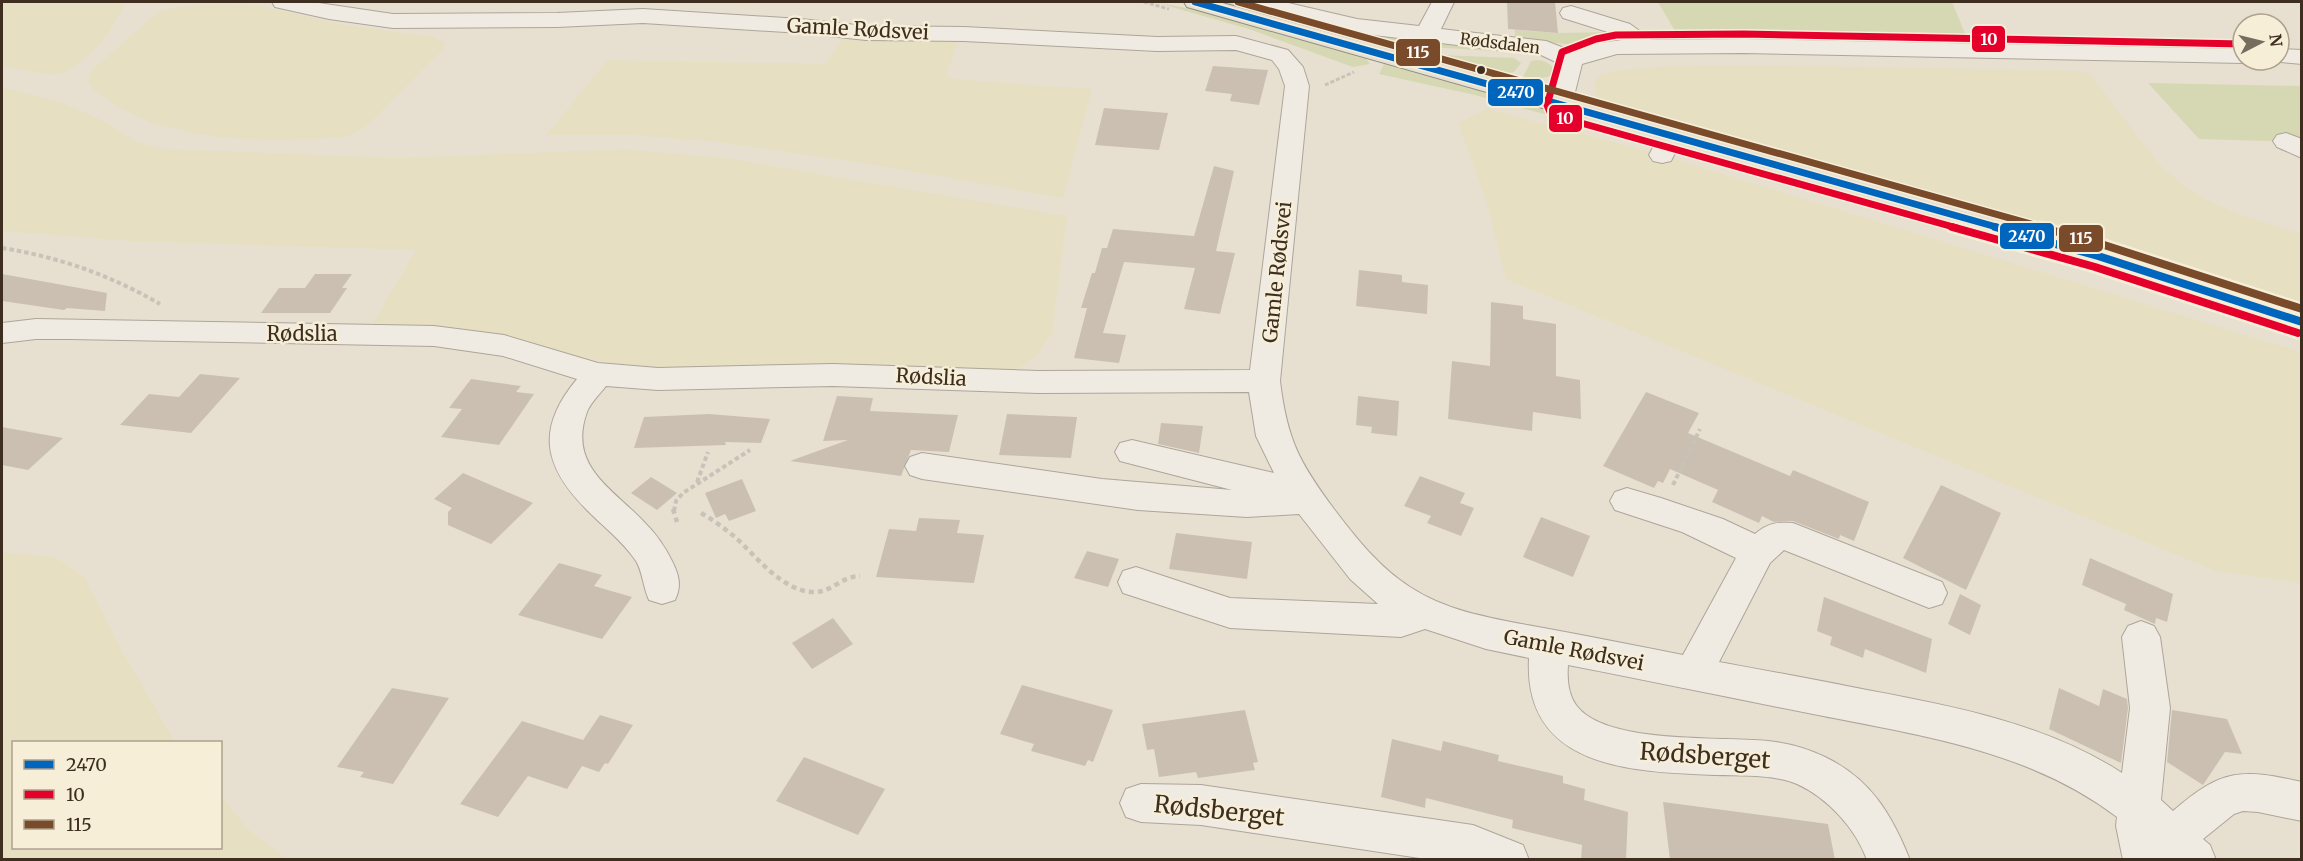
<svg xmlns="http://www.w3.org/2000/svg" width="2303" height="861" font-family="Merriweather,serif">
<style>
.farmland{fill:#e6dfc2}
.green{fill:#d6d7b3}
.building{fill:#cbbfb2}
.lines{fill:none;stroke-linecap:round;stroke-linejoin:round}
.minor-casing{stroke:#ada599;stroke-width:2}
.major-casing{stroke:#928b80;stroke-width:2}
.path-far2{stroke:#c8c2b9;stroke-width:3;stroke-dasharray:4 2;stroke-linecap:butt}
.path-far1{stroke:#c8c2b9;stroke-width:4;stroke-dasharray:4.5 3;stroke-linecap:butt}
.path{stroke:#c8c2b9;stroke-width:4.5;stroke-dasharray:5 4;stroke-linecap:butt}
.minor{fill:#efebe3;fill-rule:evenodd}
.major{fill:#e6e1d4;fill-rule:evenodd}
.bus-1-far1-casing{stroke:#f7eed8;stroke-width:10}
.bus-1-casing{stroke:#f7eed8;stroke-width:13}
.bus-2-far1-casing{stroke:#f7eed8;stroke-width:10}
.bus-2-casing{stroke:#f7eed8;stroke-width:13}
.bus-3-far1-casing{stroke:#f7eed8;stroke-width:10}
.bus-3-casing{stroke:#f7eed8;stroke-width:13}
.bus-1-far1{stroke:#0065bd;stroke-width:7}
.bus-1{stroke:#0065bd;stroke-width:8}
.bus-2-far1{stroke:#e4002b;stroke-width:7}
.bus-2{stroke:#e4002b;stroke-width:8}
.bus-3-far1{stroke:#7a4b2a;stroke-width:7}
.bus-3{stroke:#7a4b2a;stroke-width:8}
.bus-dot{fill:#3d2e20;stroke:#f7eed8;stroke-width:2}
.labels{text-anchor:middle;stroke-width:5;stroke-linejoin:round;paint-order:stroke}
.far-street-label{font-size:16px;fill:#3d2e20;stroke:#f7eed8}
.street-label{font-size:20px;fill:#3d2e20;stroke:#f7eed8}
.near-street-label{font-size:24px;fill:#3d2e20;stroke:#f7eed8}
.line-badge{stroke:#f7eed8;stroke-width:2}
.badge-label{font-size:16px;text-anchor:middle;font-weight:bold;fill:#fff}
</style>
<rect width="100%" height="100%" fill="#e7e0d1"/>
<g class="farmland">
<path d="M2,2H126L109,32L95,49L78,64L65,72L51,75L2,67Z"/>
<path d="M221,4L261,6L339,24L434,37L445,43L444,48L370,123L356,133L341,138L275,140L225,138L193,133L151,123L117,106L92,89L88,81L90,72L159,11L184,6Z"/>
<path d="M844,38L958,42L946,75L953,79L1092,89L1063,198L875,165L717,142L631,135H546L607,60L824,64Z"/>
<path d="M1752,65L1997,69L2081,71L2090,74L2160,165L2183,185L2206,199L2238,214L2301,234V309L2144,259L1848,173L1632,115L1603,103L1596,95L1594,87L1595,79L1603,74L1619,70L1668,66Z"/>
<path d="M2,87L58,101L104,121L139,143L168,149L400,158L624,149L725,158L1067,216L1052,333L1037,356L1021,367L990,375L652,369L605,362L468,332L373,323L416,250L129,241L2,231Z"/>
<path d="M1487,109L1662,155L2301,352V583L2216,571L1506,279L1486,200L1458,123Z"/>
<path d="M2,552L55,557L85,577L121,649L175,742H14V848H220L221,796L249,830L287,859H2Z"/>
</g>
<g class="green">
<path d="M1220,2H1242L1336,27L1524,53L1430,47L1408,48L1417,54L1514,58L1521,63L1514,72L1509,73L1468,62L1466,65L1429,60Z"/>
<path d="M1658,2H1952L1966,36L1675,31Z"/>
<path d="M1158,3L1204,11L1364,56L1370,64L1353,67L1249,29Z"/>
<path d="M1515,30L1558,33L1614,32L1622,38L1573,45L1515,38Z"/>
<path d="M1536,60C1545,60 1551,64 1555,71L1552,76L1529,80L1522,79L1531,61Z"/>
<path d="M1384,64L1658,138L1655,145L1475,95L1379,74Z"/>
<path d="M2148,83L2301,86V142L2199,139Z"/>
</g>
<g class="building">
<path d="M1507,2H1555L1558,33L1508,29Z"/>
<path d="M1213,66L1268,70L1259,105L1230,101L1232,94L1205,91Z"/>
<path d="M1104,108L1168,113L1159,150L1095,145Z"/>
<path d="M1214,166L1234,171L1216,251L1235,253L1220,314L1184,309L1195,268L1124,262L1103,333L1126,335L1119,363L1074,358L1087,308H1081L1092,273H1095L1102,248H1107L1113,229L1194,236Z"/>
<path d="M1359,270L1402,275V282L1428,285L1427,314L1356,306Z"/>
<path d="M2,274L107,293L105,311L67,308L64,310L2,301Z"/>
<path d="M315,274H352L342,288H347L330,313H261L279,288H305Z"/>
<path d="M1491,302L1523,306V319L1556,324V376L1580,380L1581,419L1533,412L1532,431L1448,419L1452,361L1490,366Z"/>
<path d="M200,374L240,378L191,433L120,425L149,394L179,397Z"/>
<path d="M471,379L521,386L516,392L534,394L499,445L441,437L462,409L449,408Z"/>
<path d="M1646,392L1699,413L1688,433L1790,476L1793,470L1869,502L1854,541L1840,535L1839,539L1793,521L1774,522L1762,516L1759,523L1712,502L1718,490L1670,469L1663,483L1658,481L1654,488L1603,466Z"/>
<path d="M837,396L873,398L870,411L958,415L949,452L911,450L901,476L790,461L848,440L823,441Z"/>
<path d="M1358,396L1399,401L1397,436L1371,433L1372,427L1356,425Z"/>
<path d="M709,414L770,419L761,443L725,442L726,445L634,448L644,417Z"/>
<path d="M1007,414L1077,417L1071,458L999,455Z"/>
<path d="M1161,423L1203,426L1199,453L1158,444Z"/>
<path d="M2,427L63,438L28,470L2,465Z"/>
<path d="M463,473L533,503L491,544L448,525V512L452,508L434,499Z"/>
<path d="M1420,476L1465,493L1460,503L1474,508L1461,536L1427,523L1431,516L1404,506Z"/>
<path d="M651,477L677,493L657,510L631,493Z"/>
<path d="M742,479L756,511L729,521L725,514L716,518L705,493Z"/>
<path d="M1941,485L2001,513L1966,590L1903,558Z"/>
<path d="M1541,517L1590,536L1573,577L1523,557Z"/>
<path d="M919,518L960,520L957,533L984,535L974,583L876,577L889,529L916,531Z"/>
<path d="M1176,533L1252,542L1247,579L1169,569Z"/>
<path d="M1087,551L1119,559L1108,587L1074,578Z"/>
<path d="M2090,558L2173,594L2167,622L2156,618L2155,624L2124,610L2126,604L2082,585Z"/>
<path d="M559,563L602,575L594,586L632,597L602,639L518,615Z"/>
<path d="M1960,594L1981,605L1970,635L1948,624Z"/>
<path d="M1824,597L1932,639L1926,673L1865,649L1863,658L1830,645L1832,637L1817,631Z"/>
<path d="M833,618L853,644L812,669L792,643Z"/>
<path d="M1022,685L1113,710L1093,762L1088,760L1085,766L1031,751L1034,744L1000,734Z"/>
<path d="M392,688L449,698L393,784L360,777L364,772L337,767Z"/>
<path d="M2059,688L2099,706L2103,689L2127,699L2128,708L2121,763L2049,729Z"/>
<path d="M1245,710L1258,762L1253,763L1255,770L1198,778L1196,772L1159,777L1154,749L1147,750L1142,724Z"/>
<path d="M2172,710L2227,719L2242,754L2225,752L2203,785L2167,762Z"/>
<path d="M600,715L633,725L608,764L605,763L599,772L582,766L567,789L528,776L498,817L460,804L522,721L583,740Z"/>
<path d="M1392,739L1441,751L1443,741L1499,755L1498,761L1563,776V783L1585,789L1584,800L1628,812L1626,860H1581L1582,845L1512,828L1513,820L1426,798L1425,808L1381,797Z"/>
<path d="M804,757L885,789L858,835L776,801Z"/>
<path d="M1663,802L1828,824L1835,860H1670Z"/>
</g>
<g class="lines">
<g class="minor-casing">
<g id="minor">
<path d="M272,2H312L393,14L557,13L643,9L801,19L866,26L964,27L1157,37L1236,36L1288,50L1303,67L1309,86L1280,381C1287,439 1299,462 1334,509C1355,537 1380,568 1410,587C1451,614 1502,620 1549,629C1593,637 1638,646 1683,655L1736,558L1682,532L1615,510L1610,501L1615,492L1627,488L1661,498L1723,519L1755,534C1768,523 1777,522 1793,523L1942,582L1947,593L1942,604L1929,608L1784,550L1770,563L1719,662C1768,671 1818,680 1867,690C1953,706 2047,724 2122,773L2130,708L2122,637L2128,626L2141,621L2154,626L2160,637L2170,708L2161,800L2173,811C2221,769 2241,768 2302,782V821L2258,812L2243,811L2234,814L2203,839L2210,845L2216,860H2123L2116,826L2117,817C2029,750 1918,735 1813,714C1732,698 1650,681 1568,665C1567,678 1568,694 1576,705C1605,745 1722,736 1768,741C1788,743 1808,749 1825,757C1871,779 1892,815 1910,860H1867C1856,829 1828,798 1797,784C1773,774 1742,776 1716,775C1633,772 1523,769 1529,658L1486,649L1425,629L1401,637L1230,628L1123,593L1118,582L1123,571L1136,567L1230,598L1378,604L1350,579L1299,514L1247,517L1138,510L922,479L910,475L905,466L910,457L922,453L1102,479L1232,490L1120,461L1115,452L1120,443L1132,440L1274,473L1256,436L1249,392L1039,393L833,386L658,390L606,386C600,394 591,402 587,412C567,467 614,489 646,524C657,535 665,547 672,561C679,575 682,586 675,600L662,604L649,600C643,587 643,573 636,561C622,540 601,525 585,508C542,464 537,427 577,379L503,356L434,346L69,339H36L2,343V323L36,319L434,326L504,335L598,363L658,368L833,364L1039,371L1250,370L1285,86L1279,69L1272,60L1236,50L1157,51L964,41L866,40L801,33L643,23L557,27L393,28L329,19L275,7Z"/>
<path d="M1247,2H1284L1357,19L1419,26L1432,2H1454L1441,29L1546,41L1572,51L1600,43L1622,40L1614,34L1563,18L1560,13L1563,8L1571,6L1630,24L1652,40L1744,39L2243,49V60H2252L2243,63L1744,53L1617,54L1582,64L1572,104L1568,109L1559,112L1550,109L1546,104L1558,63L1541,55L1357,33L1250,7Z"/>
<path d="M2279,49L2302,50V64L2271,61L2279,60Z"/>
<path d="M1671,127L1680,130L1684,135L1671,161L1662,163L1653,161L1649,155L1662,130Z"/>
<path d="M2286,133L2302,139V158L2277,147L2273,141L2277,135Z"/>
<path d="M1141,784L1201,785L1473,825L1523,845L1529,860H1433L1201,825L1141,822L1126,817L1120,803L1126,789Z"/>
</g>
</g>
<g class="major-casing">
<path id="major" d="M1184,2H1219L2108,249L2302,311V332L2088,263L1187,7Z"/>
</g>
<g class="path-far2">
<path d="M1144,2L1169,9"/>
<path d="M1325,85L1354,72"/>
</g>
<g class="path-far1">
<path d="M2,248C59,257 110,275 160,304"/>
<path d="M697,482L708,452"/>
<path d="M1673,485L1700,429"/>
<path d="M674,511L676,501L683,493L750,450"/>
</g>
<g class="path">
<path d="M673,509L677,522"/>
<path d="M701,513C713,520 724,528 735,537C756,556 782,591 813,592C831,593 842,576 860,576"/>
</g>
<use href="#minor" class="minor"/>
<use href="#major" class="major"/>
<g class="bus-1-far1-casing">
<path id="bus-1-far1" d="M1195,2L2000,228"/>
</g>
<g class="bus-1-casing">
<path id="bus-1" d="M1995,227L2098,256L2302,322"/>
</g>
<g class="bus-2-far1-casing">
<path id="bus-2-far1" d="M1957,228L1556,116L1550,112L1547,105L1562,52L1596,39L1616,35L1744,34L2243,44"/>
</g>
<g class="bus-2-casing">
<path id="bus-2" d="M1952,227L2095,267L2298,333"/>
</g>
<g class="bus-3-far1-casing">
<path id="bus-3-far1" d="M1238,2L2045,228"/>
</g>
<g class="bus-3-casing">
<path id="bus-3" d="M2040,227L2101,244L2302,309"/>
</g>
<use href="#bus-1-far1" class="bus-1-far1"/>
<use href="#bus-1" class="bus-1"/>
<use href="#bus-2-far1" class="bus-2-far1"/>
<use href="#bus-2" class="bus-2"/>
<use href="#bus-3-far1" class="bus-3-far1"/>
<use href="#bus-3" class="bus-3"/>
</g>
<circle class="bus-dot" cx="1481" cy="70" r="5"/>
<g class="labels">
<g class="far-street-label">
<text transform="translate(1500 43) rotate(7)" y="6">Rødsdalen</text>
</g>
<g class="street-label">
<text transform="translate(858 29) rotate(3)" y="7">Gamle Rødsvei</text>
<text transform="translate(1277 272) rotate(-84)" y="7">Gamle Rødsvei</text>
<text x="302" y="341">Rødslia</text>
<text transform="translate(931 377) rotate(3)" y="7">Rødslia</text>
<text transform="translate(1574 650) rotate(11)" y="7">Gamle Rødsvei</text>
</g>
<g class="near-street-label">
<text transform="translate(1705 756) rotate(4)" y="8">Rødsberget</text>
<text transform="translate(1219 811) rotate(6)" y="8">Rødsberget</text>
</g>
</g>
<g class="line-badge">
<rect x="1971" y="25" width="35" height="28" rx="6" fill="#e4002b"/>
<rect x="1395" y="38" width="46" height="29" rx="6" fill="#7a4b2a"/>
<rect x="1487" y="78" width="57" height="29" rx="6" fill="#0065bd"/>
<rect x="1548" y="104" width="35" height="29" rx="6" fill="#e4002b"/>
<rect x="1999" y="222" width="56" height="28" rx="6" fill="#0065bd"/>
<rect x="2058" y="224" width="46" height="29" rx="6" fill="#7a4b2a"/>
</g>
<g class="badge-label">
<text x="1989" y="45">10</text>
<text x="1418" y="58">115</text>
<text x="1516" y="98">2470</text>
<text x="1565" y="124">10</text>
<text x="2027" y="242">2470</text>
<text x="2081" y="244">115</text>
</g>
<rect width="2303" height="861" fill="none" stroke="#3d2e20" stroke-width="6"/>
<rect x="12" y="741" width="210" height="108" fill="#f7eed8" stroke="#ada18e" stroke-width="1.5"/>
<rect x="24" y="760" width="30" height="9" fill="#0065bd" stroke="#ada18e" stroke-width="1.5"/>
<text x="66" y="771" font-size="18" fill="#3d2e20">2470</text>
<rect x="24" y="790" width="30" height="9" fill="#e4002b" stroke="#ada18e" stroke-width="1.5"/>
<text x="66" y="801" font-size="18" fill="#3d2e20">10</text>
<rect x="24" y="820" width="30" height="9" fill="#7a4b2a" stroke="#ada18e" stroke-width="1.5"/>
<text x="66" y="831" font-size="18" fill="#3d2e20">115</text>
<g transform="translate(2261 42) rotate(83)"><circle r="28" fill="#f7eed8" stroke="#ada18e" stroke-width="1.5"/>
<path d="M0-4.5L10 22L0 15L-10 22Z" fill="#786c5e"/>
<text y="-9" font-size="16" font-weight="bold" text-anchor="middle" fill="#3d2e20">N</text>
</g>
</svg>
